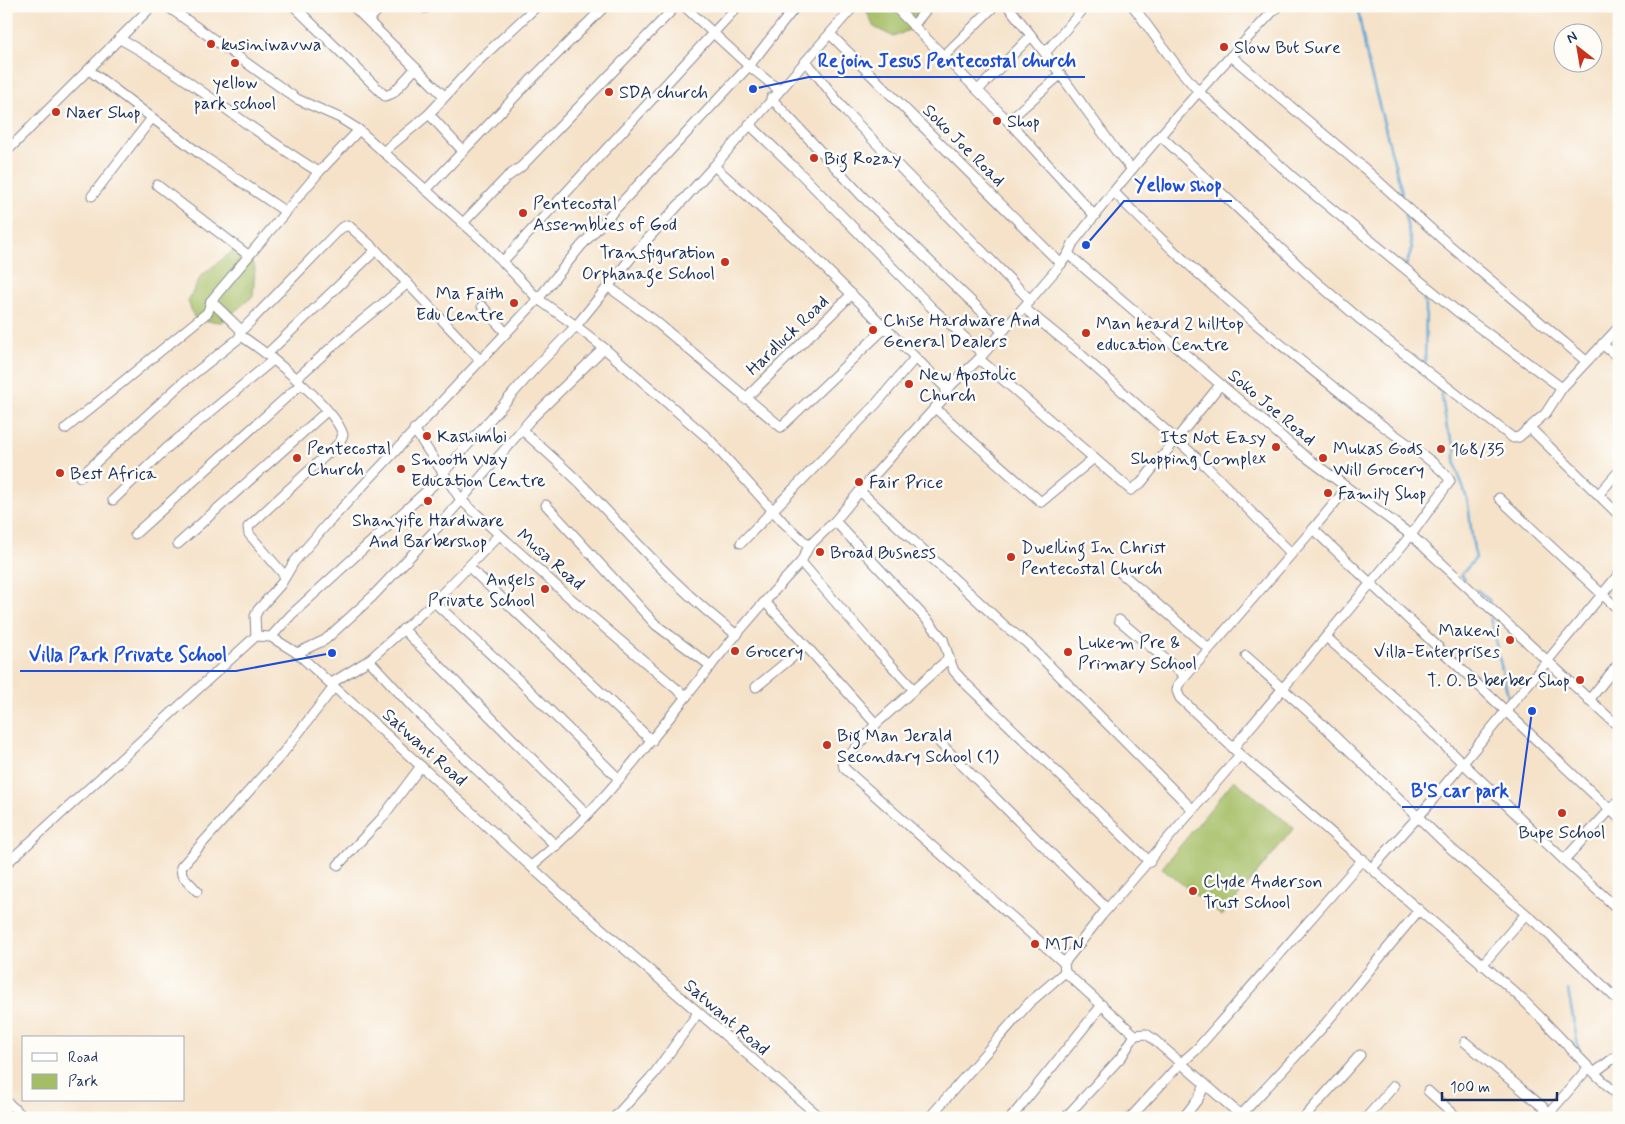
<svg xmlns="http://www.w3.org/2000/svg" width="1625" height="1124" font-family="Mynerve,sans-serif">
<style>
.green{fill:#a5be65;stroke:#607662}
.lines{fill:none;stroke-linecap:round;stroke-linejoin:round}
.stream{stroke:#5da6d4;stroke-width:2.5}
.minor-casing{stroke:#888894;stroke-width:11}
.minor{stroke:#fff;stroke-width:9}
.poi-dot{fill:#c8321e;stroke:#fdfcf7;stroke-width:2}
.labels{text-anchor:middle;stroke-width:5;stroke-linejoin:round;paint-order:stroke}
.poi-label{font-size:18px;fill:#1b2f5e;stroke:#fdfcf7;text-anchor:start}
.street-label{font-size:18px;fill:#1b2f5e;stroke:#fdfcf7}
.leader{fill:none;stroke:#1d4ed8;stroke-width:2}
.callout-dot{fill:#1d4ed8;stroke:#fdfcf7;stroke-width:2}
.callout-label{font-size:19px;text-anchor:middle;font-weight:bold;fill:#1d4ed8;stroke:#fdfcf7;stroke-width:5;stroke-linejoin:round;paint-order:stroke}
</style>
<rect width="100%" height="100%" fill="#fdfcf7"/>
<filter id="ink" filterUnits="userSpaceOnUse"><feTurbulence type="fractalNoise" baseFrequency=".02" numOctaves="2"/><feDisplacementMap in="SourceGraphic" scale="10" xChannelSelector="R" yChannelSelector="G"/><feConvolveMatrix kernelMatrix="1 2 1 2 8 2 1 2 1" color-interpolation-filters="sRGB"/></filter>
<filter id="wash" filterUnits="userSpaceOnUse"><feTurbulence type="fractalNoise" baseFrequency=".0096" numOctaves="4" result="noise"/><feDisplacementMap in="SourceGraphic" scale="20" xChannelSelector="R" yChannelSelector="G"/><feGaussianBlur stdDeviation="1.12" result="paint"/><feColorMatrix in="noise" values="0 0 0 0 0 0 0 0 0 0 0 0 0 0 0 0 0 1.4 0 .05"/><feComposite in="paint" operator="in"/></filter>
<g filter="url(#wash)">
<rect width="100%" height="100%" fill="#f5e2c9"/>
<g class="green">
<path d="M864,6H924L921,24L894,37L874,27Z"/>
<path d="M234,250L248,254L255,268L253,296L222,322L195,320L188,301L201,276Z"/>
<path d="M1234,780L1294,828L1222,916L1162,868Z"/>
</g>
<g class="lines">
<g class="stream">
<path d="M1357,6L1369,67L1402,192L1401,199"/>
<path d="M1405,215L1412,248L1406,266"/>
<path d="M1420,287L1426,307L1425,365"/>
<path d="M1441,390L1447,429L1456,448C1451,467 1465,485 1468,504C1471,523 1471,540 1476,558L1461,575L1465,579"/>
<path d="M1477,590L1490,601"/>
<path d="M1490,618L1509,700"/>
<path d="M1568,990L1579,1052"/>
<path d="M1599,1071L1619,1088"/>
</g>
</g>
</g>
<g filter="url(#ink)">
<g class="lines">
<g class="minor-casing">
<g id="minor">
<path d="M167,6L297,99L340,118L359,130"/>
<path d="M294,6L385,96L393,93L416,68"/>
<path d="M353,6L444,96"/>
<path d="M422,6L425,8L431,6"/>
<path d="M684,6L749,66L779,90"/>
<path d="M854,6L714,166L799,242L947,389"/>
<path d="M894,6L1008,121L1095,216"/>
<path d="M1008,6L1045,53"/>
<path d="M1086,6L1045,53L1116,151L1132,169"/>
<path d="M1133,6L1176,65L1199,92L1294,178L1458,312L1562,388L1619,327"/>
<path d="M368,20L382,6"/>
<path d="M913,26L929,6"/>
<path d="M831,35L1061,264L1068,254L1302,454L1411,535L1619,727"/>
<path d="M120,39C190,77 250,131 319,172"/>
<path d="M1231,56L1365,169L1441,238L1586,361"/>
<path d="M943,57L994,6"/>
<path d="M806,61L847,113L877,144L1030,300"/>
<path d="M89,70L200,154L286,212"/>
<path d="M978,90L1031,36"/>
<path d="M771,98L861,195L1002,331"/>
<path d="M429,114L463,151"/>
<path d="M1008,121L1060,75"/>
<path d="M749,124L797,170L931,307L983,354"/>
<path d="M1161,136L1314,280L1361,320L1513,438L1519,437L1546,413L1562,388"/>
<path d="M6,152L152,6"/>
<path d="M383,152L429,114L474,65L537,6"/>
<path d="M157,185L248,255"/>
<path d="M426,190L530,81L605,6"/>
<path d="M1114,192C1197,278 1289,353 1383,426C1397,437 1445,468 1450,481L1411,535L1233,748L1240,755"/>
<path d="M92,196L152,118"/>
<path d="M463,223L507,177L521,167L676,6"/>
<path d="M1068,254L1073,243C1136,161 1206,81 1278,6"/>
<path d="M503,261L738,6"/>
<path d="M1061,264L979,359L947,389L943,399L860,491L1006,627L1027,643L1193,810"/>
<path d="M609,287L654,320L781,427L885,328"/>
<path d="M482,306L506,333"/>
<path d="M1024,308L1077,351L1207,467L1291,553"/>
<path d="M240,329L211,301L319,172L359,130L483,241L538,299L576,326L635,253L714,166"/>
<path d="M241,336C265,351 336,408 343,435L339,443L248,527L249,534L285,576"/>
<path d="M1602,344L1619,358"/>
<path d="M267,354L376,250"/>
<path d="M979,359L1131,490L1141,483L1220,385"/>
<path d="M296,379L353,328L408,283"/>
<path d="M745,399L852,294"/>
<path d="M935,408L1041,502L1094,458"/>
<path d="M1530,428L1619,515"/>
<path d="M65,429L202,317L208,312L211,301"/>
<path d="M414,429L461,500L570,598L686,697"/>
<path d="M522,430C543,449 564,467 584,487C633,538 679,592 737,635"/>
<path d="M444,472L536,367L576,326L604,348"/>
<path d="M80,477L181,384L238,339L241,334L240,329H243L341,228L348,225L376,250L480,360"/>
<path d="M1347,488L1313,529L1619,818"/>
<path d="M1598,495L1619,471"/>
<path d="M1499,498L1619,610"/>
<path d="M113,500L168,447L273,360"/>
<path d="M546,505L656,625L711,666"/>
<path d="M835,521L929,622L943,639L949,658"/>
<path d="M135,534L301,384"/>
<path d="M741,543L876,404L915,358"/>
<path d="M178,544L327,411"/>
<path d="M801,562L809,546L835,521L860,491"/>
<path d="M469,567L652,741"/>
<path d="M1121,573L1208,648"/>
<path d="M434,602L522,683L619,779"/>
<path d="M765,602L806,646"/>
<path d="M1119,620L1185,676"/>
<path d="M403,629L587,814"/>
<path d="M256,636L255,616L258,610L281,584L294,562L327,524L538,299L581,246L749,66L796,6"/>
<path d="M271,637L291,615L444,475"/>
<path d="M1326,637L1396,699L1564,860"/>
<path d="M297,653L325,640L372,597L437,528L531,419L604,348L709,439L783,522L809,546"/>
<path d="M1246,656L1321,723L1447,845L1542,928L1619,1001"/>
<path d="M369,660L415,710L556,846"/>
<path d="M330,684L369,660L434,602L499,535"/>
<path d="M756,687L806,646L876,724"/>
<path d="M1589,700L1619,663"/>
<path d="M940,743L1107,909"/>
<path d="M1233,748L1180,698L1177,691L1178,685L1313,529"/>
<path d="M1619,800L1564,860L1619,910"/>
<path d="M6,864L256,636L271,637L297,653L561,894L821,1118"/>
<path d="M338,865L382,818L421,766"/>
<path d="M531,866C591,819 638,757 685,698C722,651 760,605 801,562L869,641L913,689"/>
<path d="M1372,868L1425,809L1619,574"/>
<path d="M197,891L182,875L181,867L283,753L334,687"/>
<path d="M1064,963L844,768L843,763L876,724L949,658L954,671L964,682L1150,862"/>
<path d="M1482,965L1525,915"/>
<path d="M1065,972L1064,963L1102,915L1240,755C1302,805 1360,859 1420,911C1450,937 1482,963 1512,990C1550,1024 1581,1063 1619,1096"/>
<path d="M1465,1042L1556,1118"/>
<path d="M1595,1072L1619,1054"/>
<path d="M1428,1091L1458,1118"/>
<path d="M6,1101L25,1118"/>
<path d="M1241,1115L1321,1029L1419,910"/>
<path d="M614,1118L654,1074L698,1013"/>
<path d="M929,1118L1029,1003L1065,972L1135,1035L1146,1034L1152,1038L1244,1118"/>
<path d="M1011,1118L1102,1005"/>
<path d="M1065,1118L1122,1056L1135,1035"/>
<path d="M1130,1118L1180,1064L1196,1050L1363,859"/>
<path d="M1183,1118L1198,1099L1205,1085"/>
<path d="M1304,1118L1360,1055"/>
<path d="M1366,1118L1394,1086"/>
<path d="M1545,1118L1588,1068"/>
</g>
</g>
<use href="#minor" class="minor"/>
</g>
</g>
<g class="poi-dot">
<circle cx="211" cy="44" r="5"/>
<circle cx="1224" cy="47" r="5"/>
<circle cx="235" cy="63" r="5"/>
<circle cx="609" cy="92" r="5"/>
<circle cx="56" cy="112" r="5"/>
<circle cx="997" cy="121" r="5"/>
<circle cx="814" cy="158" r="5"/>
<circle cx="523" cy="213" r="5"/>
<circle cx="725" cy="262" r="5"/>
<circle cx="514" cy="303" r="5"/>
<circle cx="873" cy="330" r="5"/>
<circle cx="1086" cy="333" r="5"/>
<circle cx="909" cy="384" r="5"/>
<circle cx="427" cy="436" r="5"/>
<circle cx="1276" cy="447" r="5"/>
<circle cx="1441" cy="449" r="5"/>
<circle cx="297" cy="458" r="5"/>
<circle cx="1323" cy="458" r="5"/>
<circle cx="401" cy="469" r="5"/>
<circle cx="60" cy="473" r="5"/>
<circle cx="859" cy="482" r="5"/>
<circle cx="1328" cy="493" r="5"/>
<circle cx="428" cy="501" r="5"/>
<circle cx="820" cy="552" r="5"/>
<circle cx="1011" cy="557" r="5"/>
<circle cx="545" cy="589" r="5"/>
<circle cx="1510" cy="640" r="5"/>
<circle cx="735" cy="651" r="5"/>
<circle cx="1068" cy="652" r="5"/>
<circle cx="1580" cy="680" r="5"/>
<circle cx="827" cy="745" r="5"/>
<circle cx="1562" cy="813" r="5"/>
<circle cx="1193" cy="891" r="5"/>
<circle cx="1035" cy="944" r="5"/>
</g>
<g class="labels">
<g class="poi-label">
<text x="221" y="50">kusiniwavwa</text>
<text x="1234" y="53">Slow But Sure</text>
<text x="235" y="88" text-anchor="middle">yellow<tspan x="235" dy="21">park school</tspan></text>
<text x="619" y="98">SDA church</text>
<text x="66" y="118">Naer Shop</text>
<text x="1007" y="127">Shop</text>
<text x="824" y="164">Big Rozay</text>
<text x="533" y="209">Pentecostal<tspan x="533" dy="21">Assemblies of God</tspan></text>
<text x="715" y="258" text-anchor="end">Transfiguration<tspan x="715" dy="21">Orphanage School</tspan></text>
<text x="504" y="299" text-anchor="end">Ma Faith<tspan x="504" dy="21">Edu Centre</tspan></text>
<text x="883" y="326">Chise Hardware And<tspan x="883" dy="21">General Dealers</tspan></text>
<text x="1096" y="329">Man heard 2 hilltop<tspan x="1096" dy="21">education Centre</tspan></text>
<text x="919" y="380">New Apostolic<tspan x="919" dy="21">Church</tspan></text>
<text x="437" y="442">Kashimbi</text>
<text x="1266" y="443" text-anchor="end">Its Not Easy<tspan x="1266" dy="21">Shopping Complex</tspan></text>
<text x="307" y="454">Pentecostal<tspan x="307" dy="21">Church</tspan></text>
<text x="1333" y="454">Mukas Gods<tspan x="1333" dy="21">Will Grocery</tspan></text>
<text x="1451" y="455">168/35</text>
<text x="411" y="465">Smooth Way<tspan x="411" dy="21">Education Centre</tspan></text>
<text x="70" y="479">Best Africa</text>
<text x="869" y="488">Fair Price</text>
<text x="1338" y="499">Family Shop</text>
<text x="428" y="526" text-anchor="middle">Shanyife Hardware<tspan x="428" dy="21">And Barbershop</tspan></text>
<text x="1021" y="553">Dwelling In Christ<tspan x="1021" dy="21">Pentecostal Church</tspan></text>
<text x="830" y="558">Broad Busness</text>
<text x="535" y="585" text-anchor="end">Angels<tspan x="535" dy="21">Private School</tspan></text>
<text x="1500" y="636" text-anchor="end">Makeni<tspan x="1500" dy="21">Villa-Enterprises</tspan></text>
<text x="1078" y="648">Lukem Pre &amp;<tspan x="1078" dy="21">Primary School</tspan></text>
<text x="745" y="657">Grocery</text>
<text x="1570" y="686" text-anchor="end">T. O. B berber Shop</text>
<text x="837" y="741">Big Man Jerald<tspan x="837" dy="21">Secondary School (1)</tspan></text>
<text x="1562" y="838" text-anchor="middle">Bupe School</text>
<text x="1203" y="887">Clyde Anderson<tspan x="1203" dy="21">Trust School</tspan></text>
<text x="1045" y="950">MTN</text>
</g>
<g class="street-label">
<text transform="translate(964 145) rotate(45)" y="6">Soko Joe Road</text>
<text transform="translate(787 335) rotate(-44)" y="6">Hardluck Road</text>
<text transform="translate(1272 407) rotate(40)" y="6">Soko Joe Road</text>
<text transform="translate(551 559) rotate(41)" y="6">Musa Road</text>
<text transform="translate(425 747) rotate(42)" y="6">Satwant Road</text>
<text transform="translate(727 1017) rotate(41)" y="6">Satwant Road</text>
</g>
</g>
<path class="leader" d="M753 89L809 77H1085M1086 245L1124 201H1232M332 653L236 671H20M1532 711L1519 807H1402"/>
<g class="callout-dot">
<circle cx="753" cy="89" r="5"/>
<circle cx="1086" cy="245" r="5"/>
<circle cx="332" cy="653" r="5"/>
<circle cx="1532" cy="711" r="5"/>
</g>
<g class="callout-label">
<text x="947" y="67">Rejoin Jesus Pentecostal church</text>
<text x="1178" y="191">Yellow shop</text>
<text x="128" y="661">Villa Park Private School</text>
<text x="1460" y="797">B'S car park</text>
</g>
<rect width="1625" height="1124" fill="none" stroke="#fdfcf7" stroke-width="25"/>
<rect x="22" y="1036" width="162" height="65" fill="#fdfcf7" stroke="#a3aaba"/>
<rect x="32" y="1053" width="25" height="8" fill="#ffffff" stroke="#a3aaba"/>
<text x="68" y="1062" font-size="15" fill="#1b2f5e">Road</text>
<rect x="32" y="1074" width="25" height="15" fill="#a5be65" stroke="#a3aaba"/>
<text x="68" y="1086" font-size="15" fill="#1b2f5e">Park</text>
<g transform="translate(1578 48) rotate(329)"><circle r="24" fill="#fdfcf7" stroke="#a3aaba"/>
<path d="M0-4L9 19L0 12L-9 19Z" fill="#c8321e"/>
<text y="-8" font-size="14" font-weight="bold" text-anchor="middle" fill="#1b2f5e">N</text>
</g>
<path d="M1442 1092v8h115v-8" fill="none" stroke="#1b2f5e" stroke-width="2.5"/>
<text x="1450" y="1092" font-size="15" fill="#1b2f5e" stroke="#fdfcf7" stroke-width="4" paint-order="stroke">100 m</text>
</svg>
